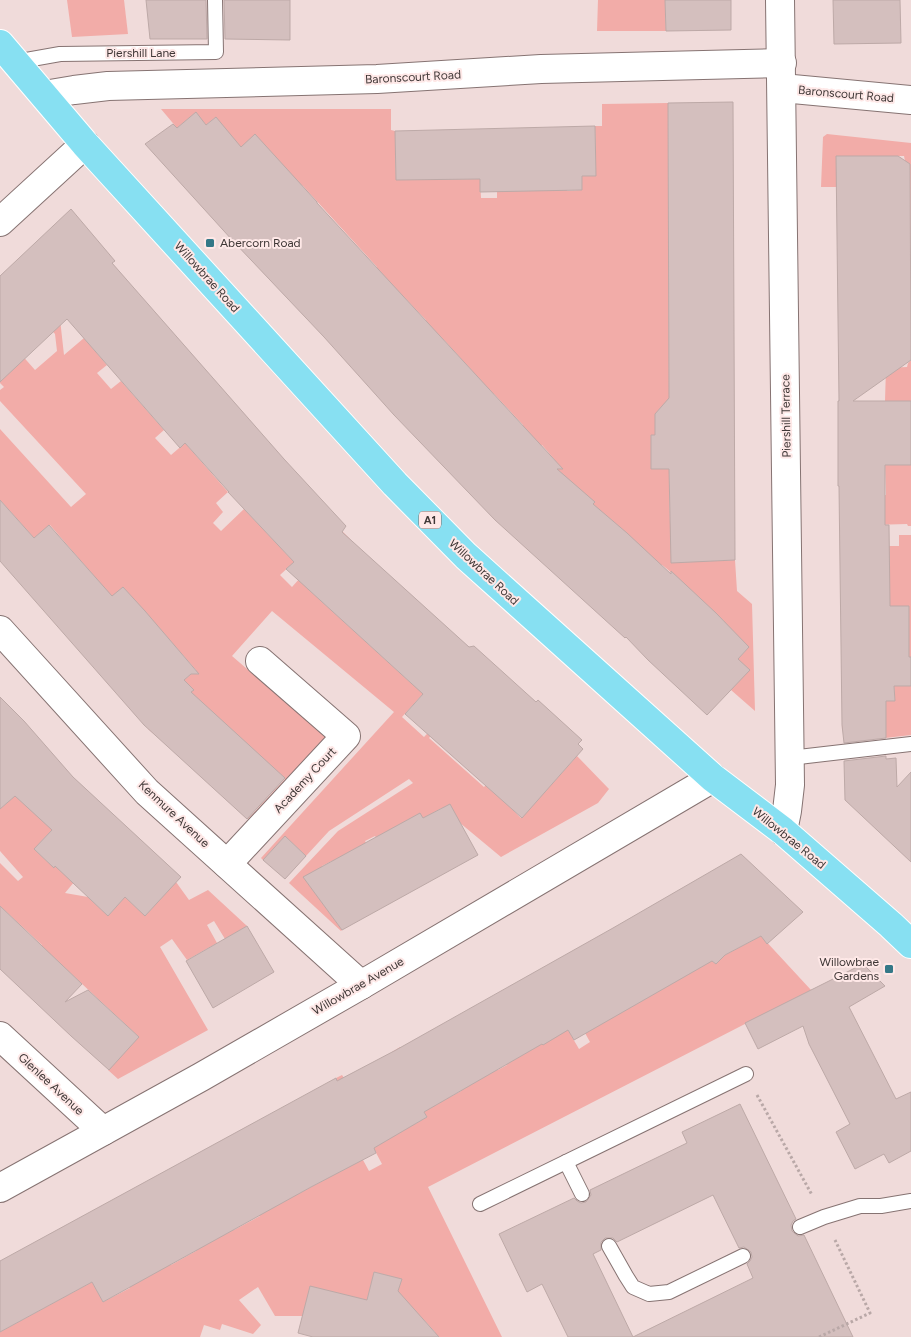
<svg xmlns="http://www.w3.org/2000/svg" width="911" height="1337" font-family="Figtree,sans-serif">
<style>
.green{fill:#f2aca8}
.building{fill:#d4bfbe;stroke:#bda9a7}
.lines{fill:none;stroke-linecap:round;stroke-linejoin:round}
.service-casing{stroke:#867372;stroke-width:16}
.minor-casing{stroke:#867372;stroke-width:30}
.primary-casing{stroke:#fff;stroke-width:30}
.path{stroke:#b9a8a7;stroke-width:3;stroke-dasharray:2.5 2.5;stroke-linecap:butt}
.service{stroke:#fff;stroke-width:14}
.minor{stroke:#fff;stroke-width:28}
.primary{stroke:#87e0f2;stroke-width:28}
.poi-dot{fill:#347887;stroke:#fee8e7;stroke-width:2}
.labels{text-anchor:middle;stroke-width:4;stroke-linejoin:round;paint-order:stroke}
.shield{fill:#fee8e7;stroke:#786c6b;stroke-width:1}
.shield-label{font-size:11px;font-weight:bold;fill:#3f3736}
.street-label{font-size:12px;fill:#3f3736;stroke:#fee8e7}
.poi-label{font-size:12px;fill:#3f3736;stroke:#fee8e7;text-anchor:start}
</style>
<rect width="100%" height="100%" fill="#f0dbda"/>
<g class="green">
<path d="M67,0H124L128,34L72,37Z"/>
<path d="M598,0H665L666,31H597Z"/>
<path d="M668,103L669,403L664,404L655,414V435H651L669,469L670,523L711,561L735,560L737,591L752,604L755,711L731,690L738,659L749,647L740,638H709L724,621L666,568L662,565L647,582L534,481L554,459L542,445L520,466V428L523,425L494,394L472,414L473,372L444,340L422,360L404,341L426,320L397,290L394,292L374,271L377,267L303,186L232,156L216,117L206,125L195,113L177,128L161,109H391V130L395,131L396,180L480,179L481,198H497V178L566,177L567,191L582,190V176H596L595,126H602V104Z"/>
<path d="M827,134L911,143V286L910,164L905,161L904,156H837V187H821L823,137Z"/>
<path d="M59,310L64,355L84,338L107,365L97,373L111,389L121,381L164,430L155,438L171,455L185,443L228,492L216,503L223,512L213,523L221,531L244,509L294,562L280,575L292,587L342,531L351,540L307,588L413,685L466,646L402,717L424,737L447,713L450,715L429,738L484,787L505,764L507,804L521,818L577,756L609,789L598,803L501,857L442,808L379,843L375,836L365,841L369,849L335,867L332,861L322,866L325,872L307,882L342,930L341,931L289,883L338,831L413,783L409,779L329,831L306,856L285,836L263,860L261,858L394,712L272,611L232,656L328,739L251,823L248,819L285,779L201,702L164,742L148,729L193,690L184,680L196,670L123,587L112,597L50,525L34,538L0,500V429L71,507L86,494L0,401V390L4,387L0,383V372L20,353L35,370L57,351L55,334L42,320Z"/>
<path d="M911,360V401H885L886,368L907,367L908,363Z"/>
<path d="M885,465H911V526H908L907,524L872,525V495H886Z"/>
<path d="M899,535H911V657H841L904,619H909V606H890L889,546H899Z"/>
<path d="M894,686H911V735L885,738L883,724L842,729V707L886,706V701H895Z"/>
<path d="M17,794L52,830L34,849L54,868L72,848L89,864L65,893L88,897L108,916L125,897L145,916L176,882L189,900L208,890L247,926L225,939L214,921L207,925L217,943L187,960L172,939L160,947L208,1030L118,1079L108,1070L139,1037L51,955L11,979L42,945L0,906V863L18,881L23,877L0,851V809Z"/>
<path d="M761,936L811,990L428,1187L502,1337H430L435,1332L424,1320L387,1337L401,1279L374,1272L367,1300L302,1316H275L258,1287L239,1300L261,1325L253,1334L222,1324L220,1330L204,1325L200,1337H0V1332L92,1282L103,1302L130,1288L119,1267L159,1245L171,1265L196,1251L185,1231L224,1210L234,1230L260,1216L249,1195L298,1194L324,1180L351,1138L369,1171L382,1164L336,1078L342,1075L344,1078L415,1124L427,1117L392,1052L400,1047L429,1100L450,1097L461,1091L458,1084L494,1064L498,1070L507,1065L504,1058L539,1039L543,1045L565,1025L579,1049L590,1042L580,1024L708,958L716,964L725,955Z"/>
</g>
<g class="building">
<path d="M146,0H206L207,39H150Z"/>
<path d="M224,0H290V40L225,39Z"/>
<path d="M665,0H731V30L666,31Z"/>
<path d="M833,0H900L901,43L834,44Z"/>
<path d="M733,102L735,560L671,563L669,469H651V435H655V414L669,398L668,103Z"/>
<path d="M196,112L206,125L216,117L241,147L255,134L317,202V203L563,469H557L595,502L593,504L627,533L671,574V571L716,613L749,647L738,659L750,670L707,715L648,660L626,637L625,638L495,520L394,415L324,337L233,241L145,144L173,124L177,128Z"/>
<path d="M595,126L596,176H582V190L480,192V179L396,180L395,131Z"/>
<path d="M836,156H898L910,164L911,360L853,401H911V465H885V525H889L890,606H909V657H911V686H894L895,701H886V738L844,743L842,725L839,486H838V401H839Z"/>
<path d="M71,209L115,261L112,263L284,459L346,526L342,532L469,647L474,646L536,702L538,700L582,740L578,744L583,749L522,818L405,714L423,694L286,569L294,562L228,492H229L185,443L180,448L67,319L0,382V276Z"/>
<path d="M0,500L34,538L49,525L112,596L123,587L145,611L199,674H191L184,680L194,690L191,692L285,778L247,819L144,725L0,561Z"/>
<path d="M0,697L24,721L73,777L181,877L145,916L125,897L108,916L55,866L54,868L34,849L52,830L15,796L0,809Z"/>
<path d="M886,756V759L896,758L897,787L911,772V862L845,800L844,761Z"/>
<path d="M450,804L478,855L342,930L303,877L420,813L423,818Z"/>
<path d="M285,836L306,856L285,879L263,860Z"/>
<path d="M741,854L803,912L767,944L761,936L725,955L716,964L712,961L574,1040L568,1030L543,1045L542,1044L424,1112L427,1117L374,1148L376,1153L311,1187L103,1302L92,1282L0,1332V1261L336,1078L337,1081L396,1050L613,928Z"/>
<path d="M0,906L82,984L65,1002L88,990L139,1037L109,1070L71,1036L0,969Z"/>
<path d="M247,926L274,972L213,1008L186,961Z"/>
<path d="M863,964L885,986L849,1007L896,1099L911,1092V1151L889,1163L884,1154L855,1169L836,1132L850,1124L809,1044L803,1026L758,1049L745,1023Z"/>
<path d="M740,1104L796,1219L793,1221L791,1225L792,1231L798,1236L804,1235L853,1337H633L753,1278L747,1264L750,1261L752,1257L751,1252L744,1247L739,1248L713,1195L617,1242L613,1238H605L601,1242V1250L593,1254L633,1337H568L542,1284L527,1292L499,1234L574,1198L577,1201L581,1203L586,1202L591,1195L590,1190L687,1143L682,1132Z"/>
<path d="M374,1272L402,1279L398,1291L439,1337H313L298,1333L310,1286L367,1300Z"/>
</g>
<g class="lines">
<g class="service-casing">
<g id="service">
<path d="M15,62L60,54L216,52L215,0"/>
<path d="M790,758L911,744"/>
<path d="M566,1162L582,1194"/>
<path d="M480,1204L746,1074"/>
<path d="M800,1227L824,1217L860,1206H881L911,1201"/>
<path d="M609,1246L626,1276L633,1287L649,1294L669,1292L743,1256"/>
</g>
</g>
<g class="minor-casing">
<g id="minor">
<path d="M780,0L790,785L787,811L783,831"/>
<path d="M782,88L911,100"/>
<path d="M44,95L74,90L108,86L377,79L541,69L782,63"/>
<path d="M0,222L85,144"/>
<path d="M0,630L147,792L361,985"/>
<path d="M227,864L346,736L260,661"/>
<path d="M0,1036L103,1131"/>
<path d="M0,1188L201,1077L361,985L713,778"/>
</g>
</g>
<g class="primary-casing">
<path id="primary" d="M0,44L85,144L395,484L466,556L713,778L783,831L891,925L911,944"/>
</g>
<g class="path">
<path d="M757,1095L812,1195"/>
<path d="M819,1337L870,1313L835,1240"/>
</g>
<use href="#service" class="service"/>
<use href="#minor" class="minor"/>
<use href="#primary" class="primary"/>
</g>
<g class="poi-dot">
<rect x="205" y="238" width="10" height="10" rx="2.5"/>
<rect x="884" y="964" width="10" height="10" rx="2.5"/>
</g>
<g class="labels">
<rect class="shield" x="419" y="511.5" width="22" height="17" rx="4"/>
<g class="shield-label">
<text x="430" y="524">A1</text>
</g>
<g class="street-label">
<text x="141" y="57">Piershill Lane</text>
<text transform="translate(413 77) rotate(-3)" y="4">Baronscourt Road</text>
<text transform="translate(846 94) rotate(5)" y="4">Baronscourt Road</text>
<text transform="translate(207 277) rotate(48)" y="4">Willowbrae Road</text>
<text transform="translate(786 416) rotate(-91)" y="4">Piershill Terrace</text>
<text transform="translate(484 572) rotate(43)" y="4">Willowbrae Road</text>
<text transform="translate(305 780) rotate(-47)" y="4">Academy Court</text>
<text transform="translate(174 814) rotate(43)" y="4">Kenmure Avenue</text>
<text transform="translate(789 838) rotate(39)" y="4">Willowbrae Road</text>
<text transform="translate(358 986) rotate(-30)" y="4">Willowbrae Avenue</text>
<text transform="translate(51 1084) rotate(43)" y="4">Glenlee Avenue</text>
</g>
<g class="poi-label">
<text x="220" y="247">Abercorn Road</text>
<text x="879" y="966" text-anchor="end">Willowbrae<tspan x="879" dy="14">Gardens</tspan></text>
</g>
</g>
</svg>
